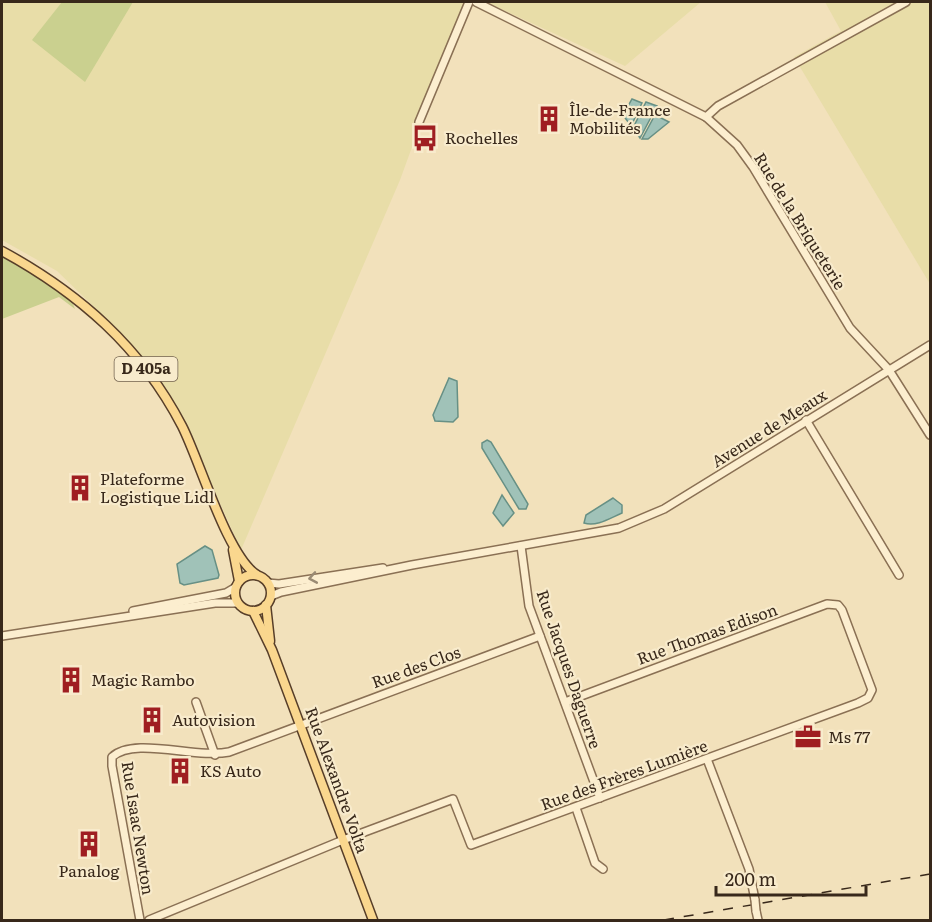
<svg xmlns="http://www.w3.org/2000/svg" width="932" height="922" font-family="Literata,serif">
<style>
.farmland{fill:#e8dda8}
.green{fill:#cad08f}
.water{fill:#a0c2b8;stroke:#679085;stroke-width:1.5}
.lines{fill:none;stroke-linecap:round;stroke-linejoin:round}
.minor-casing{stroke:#8a7054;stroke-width:10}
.major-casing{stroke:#573e29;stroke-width:11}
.minor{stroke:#fceecf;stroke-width:7}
.major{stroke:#fad78e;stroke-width:8}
.rail{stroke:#38281a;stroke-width:1.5;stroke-dasharray:10 10;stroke-linecap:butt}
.minor-bridge-casing{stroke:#8a7054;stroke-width:10;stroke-linecap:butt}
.minor-bridge{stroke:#fceecf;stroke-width:7}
.oneway{stroke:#9a8b74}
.labels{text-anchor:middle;stroke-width:4.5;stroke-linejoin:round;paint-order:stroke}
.shield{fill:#f8ebcc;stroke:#72624f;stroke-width:1.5}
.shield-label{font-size:15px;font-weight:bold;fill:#38281a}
.poi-label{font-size:16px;fill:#38281a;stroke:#f8ebcc;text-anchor:start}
.street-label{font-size:16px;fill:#38281a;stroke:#f8ebcc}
</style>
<rect width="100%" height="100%" fill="#f2e1bb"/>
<g class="farmland">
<path d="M2,2H465L400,180L241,550L182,419L146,362L120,332L57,271L2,240Z"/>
<path d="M486,2H701L625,66Z"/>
<path d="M825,2H930V284L794,57L841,31Z"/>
</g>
<g class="green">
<path d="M62,2H133L85,82L32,40Z"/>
<path d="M2,256C20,266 70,288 75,309L59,297L2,319Z"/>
</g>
<g class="water">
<path d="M632,99L642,103L631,126L623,115Z"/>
<path d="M646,102L657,106L640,138L633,128Z"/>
<path d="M655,115L669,122L648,139H642Z"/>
<path d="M449,378L457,381L458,417L453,422L435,421L433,415Z"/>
<path d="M487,440L491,442L528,504L526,509H519L482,448V443Z"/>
<path d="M502,495L514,513L503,526L493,513Z"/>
<path d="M613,498L622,505V513C610,518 597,527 584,523L586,515Z"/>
<path d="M205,546L212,550L219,575L218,578L184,585L180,583L177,564Z"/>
</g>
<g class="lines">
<g class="minor-casing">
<g id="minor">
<path d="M476,2L706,117L737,145L753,167L850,328L889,370L930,435"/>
<path d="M706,117L718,106L906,2"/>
<path d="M419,122L469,2"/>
<path d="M806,420L899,575"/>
<path d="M521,546L529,606L600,798"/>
<path d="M268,583L279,584L383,568"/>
<path d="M271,596L281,592L412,565L619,528L664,509L930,345"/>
<path d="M133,611L226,593L236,587"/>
<path d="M2,636L215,603H238"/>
<path d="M196,702L215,755"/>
<path d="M707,759L749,869L755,900"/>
<path d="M576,808L595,863L603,869"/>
<path d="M756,911L758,920"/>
<path d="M140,920L112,766V757C134,736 196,759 229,752L540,636"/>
<path d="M149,920L343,840L453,799L471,845L858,703L868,698L872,690L842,610L838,605L827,604L565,702"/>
</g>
</g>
<g class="major-casing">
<g id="major">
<path d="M2,251C79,293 141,347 182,426C200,461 227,556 257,575"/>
<path d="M233,550L239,581"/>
<circle cx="253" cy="593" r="18"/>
<path d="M266,605L270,641"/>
<path d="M253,611L272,650L373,920"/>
</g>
</g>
<use href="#minor" class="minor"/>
<use href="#major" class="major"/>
<path class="rail" d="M664,920L930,874"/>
<g class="minor-bridge-casing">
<path id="minor-bridge" d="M755,900L756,911"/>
</g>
<use href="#minor-bridge" class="minor-bridge"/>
</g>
<defs><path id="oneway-chevron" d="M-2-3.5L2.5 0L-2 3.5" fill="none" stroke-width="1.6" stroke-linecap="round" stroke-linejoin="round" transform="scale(1.5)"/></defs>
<use class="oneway" href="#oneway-chevron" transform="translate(313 578) rotate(170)"/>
<defs>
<g id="building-bare" transform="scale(2.07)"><path d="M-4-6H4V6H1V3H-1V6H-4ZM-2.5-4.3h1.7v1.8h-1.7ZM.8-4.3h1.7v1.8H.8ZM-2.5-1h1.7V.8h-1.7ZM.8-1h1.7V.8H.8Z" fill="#9f1e21" stroke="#f8ebcc" stroke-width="2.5" paint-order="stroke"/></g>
<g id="bus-bare" transform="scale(2.07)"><path d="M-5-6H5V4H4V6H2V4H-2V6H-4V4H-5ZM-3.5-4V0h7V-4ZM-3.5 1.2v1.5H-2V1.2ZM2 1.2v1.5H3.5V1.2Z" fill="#9f1e21" stroke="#f8ebcc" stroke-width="2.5" paint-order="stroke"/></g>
<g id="office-bare" transform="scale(2.07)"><path d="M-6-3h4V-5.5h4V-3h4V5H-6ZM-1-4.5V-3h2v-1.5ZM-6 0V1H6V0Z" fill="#9f1e21" stroke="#f8ebcc" stroke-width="2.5" paint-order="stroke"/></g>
</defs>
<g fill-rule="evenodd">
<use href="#building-bare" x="549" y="119"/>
<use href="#bus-bare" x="425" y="138"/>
<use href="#building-bare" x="80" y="488"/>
<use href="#building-bare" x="71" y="680"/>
<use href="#building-bare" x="152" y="720"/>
<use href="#office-bare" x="808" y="737"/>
<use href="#building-bare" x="180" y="771"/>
<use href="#building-bare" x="89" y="844"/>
</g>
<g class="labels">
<rect class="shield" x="114.5" y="357" width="63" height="24" rx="4.5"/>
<g class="shield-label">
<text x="146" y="374">D 405a</text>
</g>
<g class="poi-label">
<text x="569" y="116">Île-de-France<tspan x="569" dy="18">Mobilités</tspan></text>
<text x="445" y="144">Rochelles</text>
<text x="100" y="485">Plateforme<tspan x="100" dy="18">Logistique Lidl</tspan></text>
<text x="91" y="686">Magic Rambo</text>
<text x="172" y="726">Autovision</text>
<text x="828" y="743">Ms 77</text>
<text x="200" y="777">KS Auto</text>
<text x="89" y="877" text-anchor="middle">Panalog</text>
</g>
<g class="street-label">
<text transform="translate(800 221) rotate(58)" y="6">Rue de la Briqueterie</text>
<text transform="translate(769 428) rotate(-32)" y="6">Avenue de Meaux</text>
<text transform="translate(707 634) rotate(-20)" y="6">Rue Thomas Edison</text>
<text transform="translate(416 667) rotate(-20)" y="6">Rue des Clos</text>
<text transform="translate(569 669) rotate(71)" y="6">Rue Jacques Daguerre</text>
<text transform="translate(624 775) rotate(-20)" y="6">Rue des Frères Lumière</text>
<text transform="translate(337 780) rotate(70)" y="6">Rue Alexandre Volta</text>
<text transform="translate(138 828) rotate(81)" y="6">Rue Isaac Newton</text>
</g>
</g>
<rect width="932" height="922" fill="none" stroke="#38281a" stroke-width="6"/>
<path d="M716 886v9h150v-9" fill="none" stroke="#38281a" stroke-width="3"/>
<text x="725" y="886" font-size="18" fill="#38281a" stroke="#f8ebcc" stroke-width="4.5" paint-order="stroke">200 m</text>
</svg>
